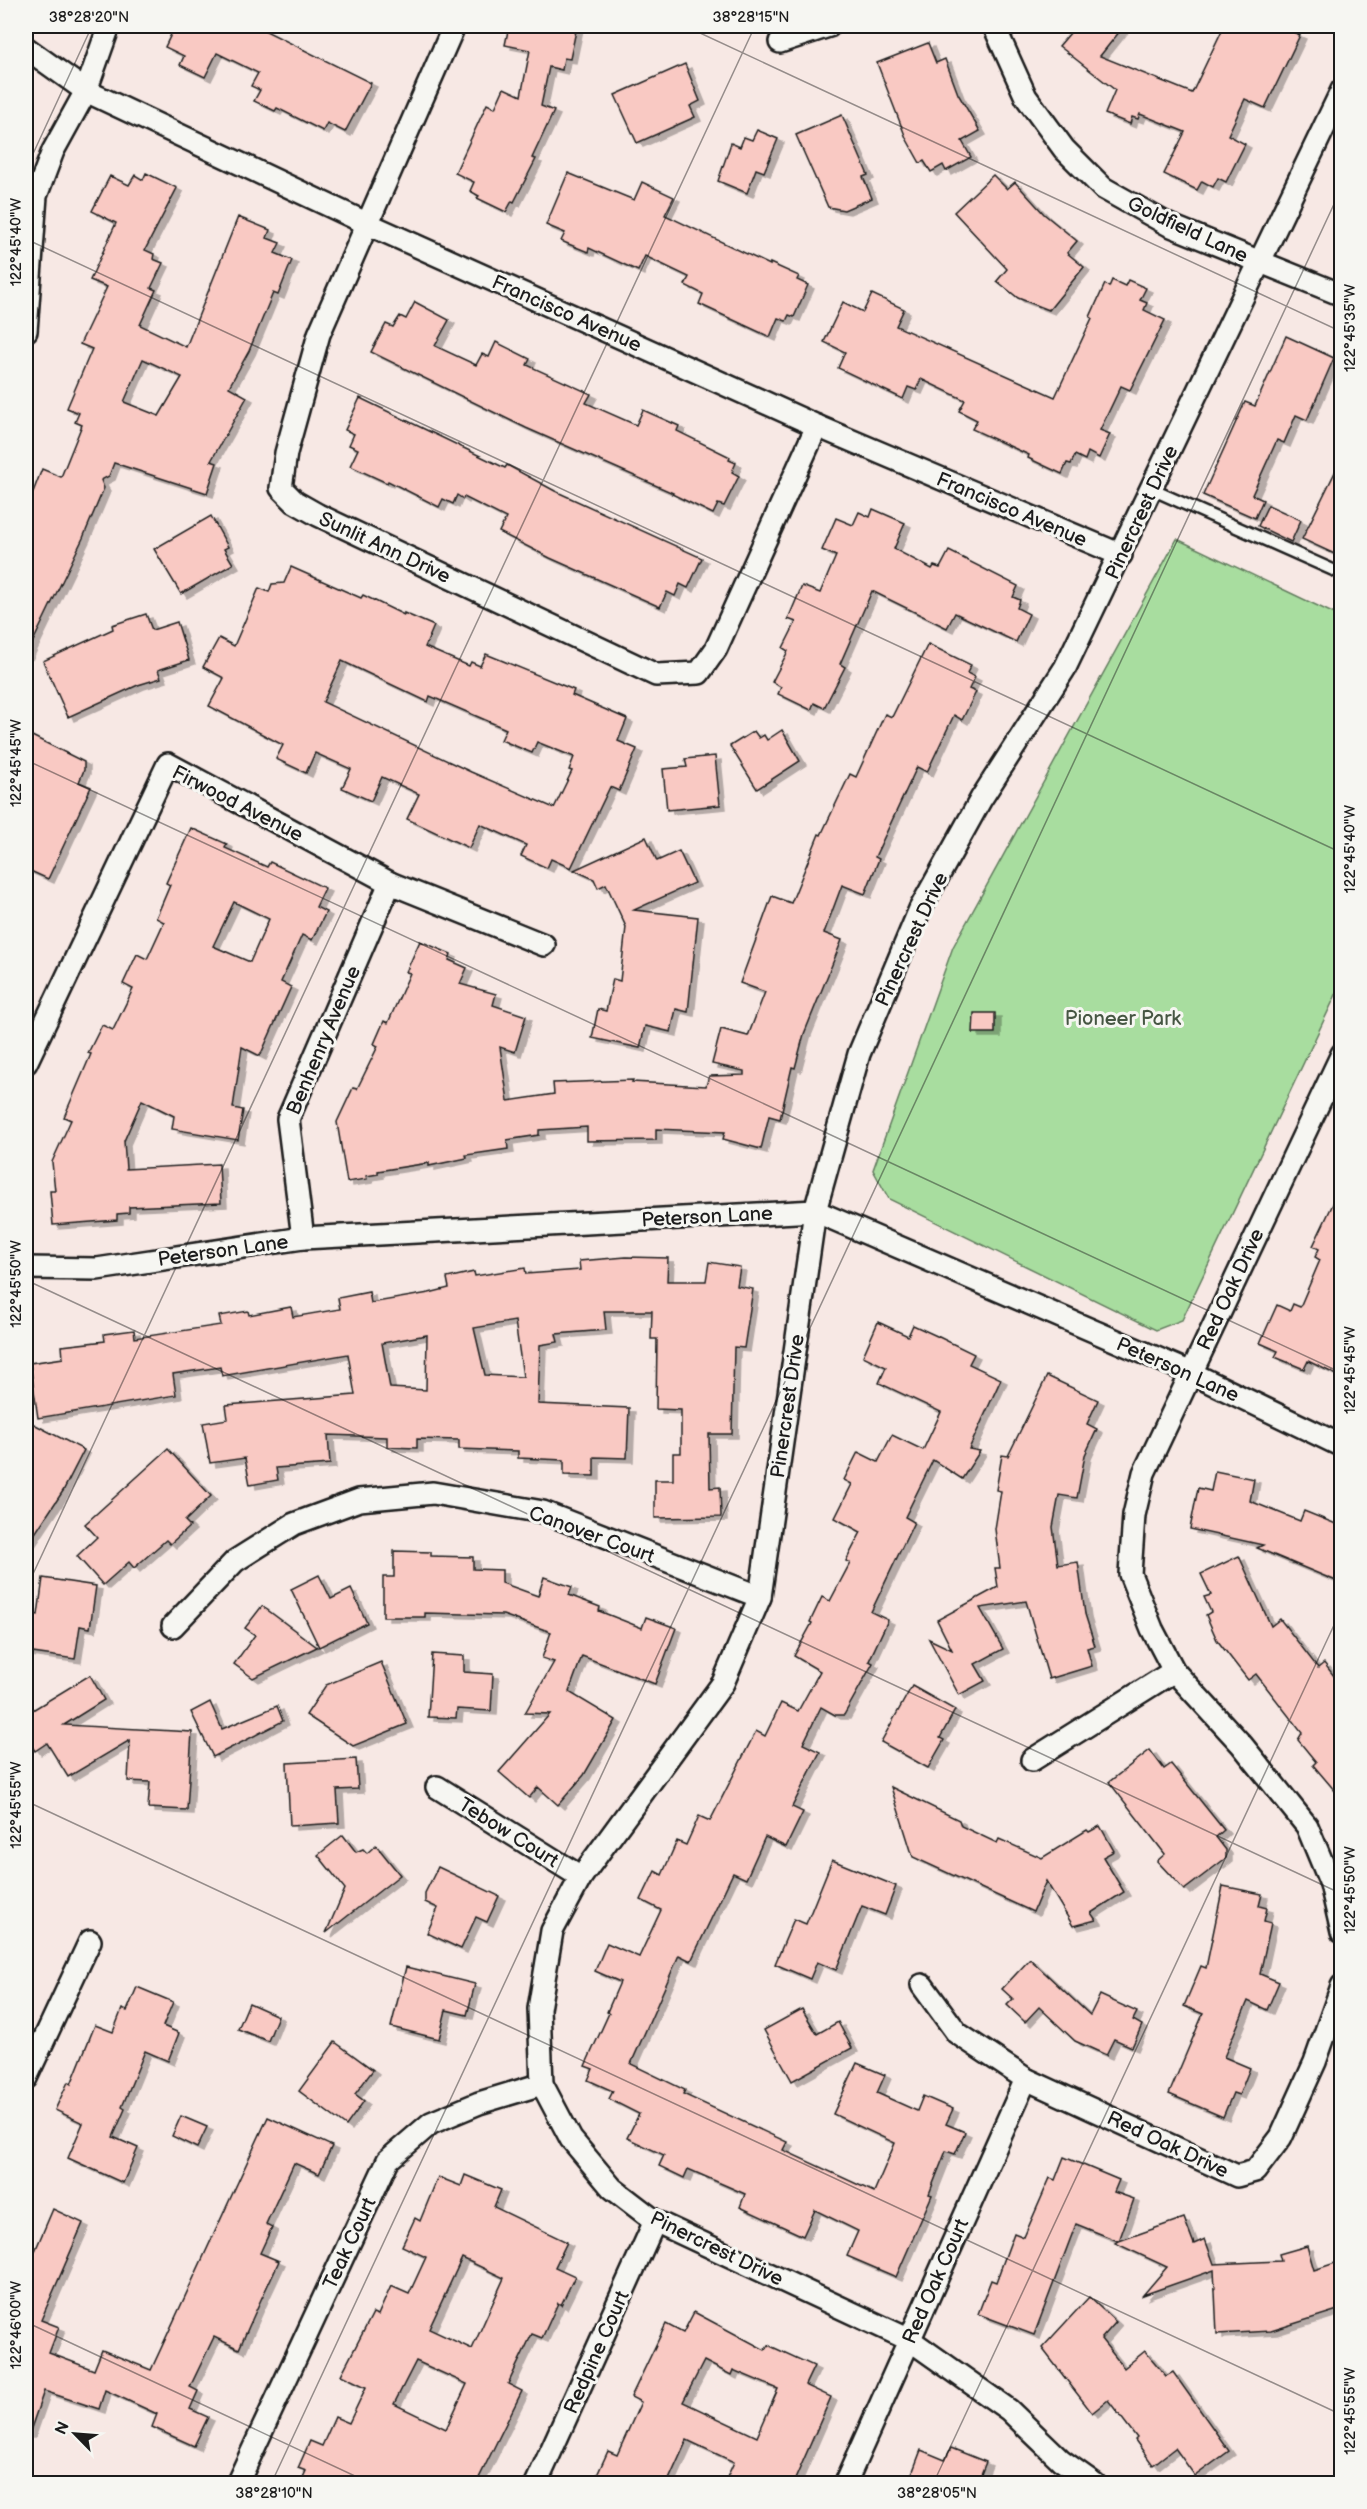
<svg xmlns="http://www.w3.org/2000/svg" width="1367" height="2509" font-family="'Balsamiq Sans',sans-serif">
<style>
.green{fill:#a8dd9f;stroke:#627c5e;stroke-width:1.5}
.building{fill:#f9c9c3;stroke:#1c1c1c;stroke-width:1.5;fill-rule:evenodd;filter:url(#shadow)}
.lines{fill:none;stroke-linecap:round;stroke-linejoin:round}
.lane-casing{stroke:#1c1c1c;stroke-width:15}
.street-casing{stroke:#1c1c1c;stroke-width:26}
.lane{stroke:#f6f6f2;stroke-width:10}
.street{stroke:#f6f6f2;stroke-width:21}
.ticks{fill:none;stroke:#1c1c1c;stroke-width:1.5;stroke-opacity:0.45}
.labels{text-anchor:middle;stroke-width:6;stroke-linejoin:round;paint-order:stroke}
.street-label{font-size:20px;fill:#1c1c1c;stroke:#f6f6f2}
.park-label{font-size:20px;fill:#465643;stroke:#f6f6f2}
.neatline{fill:none;stroke:#1c1c1c;stroke-width:2}
.ticks-label{font-size:15px;text-anchor:middle;fill:#1c1c1c}
</style>
<defs>
<filter id="shadow"><feDropShadow dx="6" dy="4" stdDeviation="0" flood-color="#0004"/></filter>
</defs>
<rect width="100%" height="100%" fill="#f7e8e4"/>
<filter id="ink" filterUnits="userSpaceOnUse"><feTurbulence type="fractalNoise" baseFrequency=".0167" numOctaves="2"/><feDisplacementMap in="SourceGraphic" scale="12" xChannelSelector="R" yChannelSelector="G"/><feConvolveMatrix kernelMatrix="1 2 1 2 8 2 1 2 1" color-interpolation-filters="sRGB"/></filter>
<g filter="url(#ink)">
<path class="green" d="M1177,539L1341,617V984L1182,1320L1156,1330L889,1199L873,1170L953,947Z"/>
<g class="building">
<path d="M175,26H256L371,83L345,132L327,123L323,131L277,108L275,111L254,101L260,90L251,86L258,73L217,53L205,77L180,65L184,56L165,47Z"/>
<path d="M509,26H577L570,59L564,58L562,70L549,67L541,106L554,111L532,158L536,159L514,202L512,201L506,212L477,198L479,196L470,191L474,182L455,173L487,104L495,108L504,88L521,96L530,50L505,45Z"/>
<path d="M1076,26H1124L1100,56L1192,93L1224,26H1281L1300,35L1265,108L1245,99L1228,135L1245,144L1226,182L1218,178L1213,187L1202,181L1197,190L1164,174L1185,132L1140,114L1138,119L1132,117L1130,124L1105,114L1115,90L1059,46Z"/>
<path d="M928,43L936,63L945,59L958,94L980,131L962,141L971,157L946,171L943,165L931,172L924,161L920,163L906,138L877,63Z"/>
<path d="M685,64L700,101L690,106L695,117L637,143L615,95Z"/>
<path d="M842,115L868,175L863,177L872,198L844,210L828,207L796,135Z"/>
<path d="M757,130L778,139L764,172L756,169L747,193L718,181L731,143L740,147L744,137L752,140Z"/>
<path d="M146,173L177,188L145,250L154,254L153,259L163,263L151,288L156,290L140,325L186,347L238,217L270,230L267,238L280,243L275,253L292,260L278,295L273,293L249,351L229,387L247,397L211,461L217,463L207,493L114,463L109,476L101,480L104,488L83,538L26,656V510L42,469L61,477L82,425L75,422L79,413L67,408L92,349L80,344L107,287L90,280L116,223L92,211L110,176L129,185L135,175L143,180ZM143,359L182,377L159,416L124,402Z"/>
<path d="M568,173L634,200L642,182L674,197L665,215L770,265V263L799,276L797,280L808,285L794,317L789,315L786,321L778,318L770,337L699,304L703,294L685,285L689,277L645,256L638,271L589,248L588,252L561,241L565,233L546,225Z"/>
<path d="M993,175L1007,189L1015,182L1044,214L1077,241L1067,253L1084,267L1049,310L1018,298L997,281L1007,269L954,212Z"/>
<path d="M1112,280L1125,286L1128,280L1146,288L1140,300L1147,303L1144,310L1165,320L1130,390L1121,386L1100,430L1110,434L1099,458L1088,452L1085,460L1075,455L1071,464L1067,463L1062,474L1028,458L1029,455L972,429L977,420L959,411L965,400L921,379L916,390L908,387L903,399L838,368L845,352L824,342L843,302L863,312L872,294L904,309L896,326L1055,397L1092,318L1090,317L1105,284L1109,287Z"/>
<path d="M415,302L449,320L435,346L476,365L482,354L489,357L496,342L530,359L527,365L591,394L586,403L636,425L643,410L679,426L677,431L730,457L729,460L736,463L732,472L739,476L724,506L718,504L713,514L672,494L673,493L526,428L371,352L386,324L393,327L400,316L406,319Z"/>
<path d="M1286,336L1334,358L1307,420L1296,415L1284,443L1277,440L1252,495L1263,500L1255,518L1203,495L1245,402L1255,406Z"/>
<path d="M360,398L505,468L507,465L555,491L702,558L688,588L680,584L675,596L667,592L660,607L550,558L499,532L506,518L464,497L463,499L457,495L453,504L443,499L439,507L388,481L387,483L350,466L358,449L349,445L354,434L345,430Z"/>
<path d="M1341,460V557L1302,539Z"/>
<path d="M1268,505L1301,520L1291,542L1258,526Z"/>
<path d="M873,509L905,523L894,549L932,569L934,566L940,568L949,551L1018,586L1013,597L1020,600L1017,608L1029,614L1016,642L955,613L947,628L872,591L840,664L845,667L824,708L814,703L811,710L778,694L781,687L772,682L788,651L783,648L796,622L788,619L802,586L820,593L836,556L822,550L836,518L853,525L859,512L870,517Z"/>
<path d="M211,516L228,547L224,549L233,564L181,594L154,549Z"/>
<path d="M291,567L361,598L363,595L404,615V613L434,626L425,647L469,666L471,662L480,666L486,654L574,690L572,695L627,719L618,741L637,749L619,791L610,787L571,868L551,859L547,868L521,856L526,845L480,824L469,848L407,819L419,794L382,777L371,801L342,788L351,769L315,753L306,773L276,759L283,745L209,706L224,678L203,667L219,638L234,646L259,588L269,592L272,584L284,583ZM342,661L428,702L430,696L506,729L501,740L532,753L537,742L574,757L569,770L572,771L554,808L471,772L323,702Z"/>
<path d="M146,614L152,630L177,622L189,660L158,670L161,678L138,685L68,717L43,661L113,629L112,625Z"/>
<path d="M928,644L971,665L967,673L975,677L969,689L976,692L962,720L954,715L927,772L917,767L875,857L879,859L865,894L842,885L824,933L842,940L804,1034L795,1068L792,1067L780,1119L769,1116L761,1149L723,1139L725,1132L656,1129V1140L587,1141V1127L539,1130V1135L507,1140L508,1149L466,1155L467,1158L429,1166V1163L378,1171V1174L366,1176L367,1179L347,1182L337,1122L353,1088L357,1089L378,1046L374,1044L384,1021L388,1023L410,973L406,972L420,941L451,954L449,960L467,968L460,984L496,994L493,1005L526,1016L515,1052L500,1047L508,1101L554,1094L553,1083L633,1080L632,1082L706,1086L709,1076L744,1075V1071L712,1064L721,1029L748,1036L765,992L740,983L772,896L791,903L819,834L821,835L850,774L856,777L885,714L892,717Z"/>
<path d="M782,730L800,761L757,789L730,746L754,731L759,738L764,735L767,740Z"/>
<path d="M26,733L84,762V770L79,782L91,787L48,879L26,869Z"/>
<path d="M715,756L720,805L667,810L663,769L687,767L685,759Z"/>
<path d="M191,828L227,844L225,848L267,867L270,862L325,888L316,907L326,912L312,940L302,935L281,982L291,987L260,1056L242,1047L233,1108L243,1110L238,1140L172,1129L174,1116L142,1100L124,1141L126,1169L219,1164L221,1203L129,1207V1213L117,1214V1220L53,1225L50,1191H55L52,1162L71,1120L64,1117L91,1054L88,1053L102,1025L113,1030L133,989L123,984L137,954L147,959L164,922L156,918L170,885L166,883ZM234,902L269,919L250,962L213,946Z"/>
<path d="M646,837L657,861L679,851L694,883L634,910L698,917L688,1012L676,1009L671,1032L645,1026L640,1048L592,1038L598,1009L606,1011L613,979L620,981L626,927L606,884L598,888L594,879L574,870Z"/>
<path d="M974,1013H995V1033H973Z"/>
<path d="M1341,1187V1377L1308,1361L1304,1369L1275,1357L1278,1351L1260,1343L1277,1305L1290,1311L1293,1304L1300,1307L1320,1260L1315,1257L1319,1249L1313,1246Z"/>
<path d="M626,1257L668,1258L667,1281H706L709,1262L740,1267L737,1286L753,1289L744,1348L734,1347L732,1434H709L710,1488L720,1487L721,1517L655,1518V1480H673V1453H681V1410L656,1409L657,1339H651L652,1311H604L606,1330L556,1334L558,1342L540,1345L538,1404L629,1408L627,1458L594,1457V1476L564,1475V1460L518,1458V1451L459,1449V1440L417,1439V1448L387,1447V1437L328,1435L330,1464L276,1468L278,1480L250,1485L245,1458L210,1463L203,1423L228,1419L226,1405L355,1395L348,1354L222,1376L220,1367L173,1374L176,1395L38,1418L30,1363L63,1358L62,1346L105,1341L104,1334L134,1330L135,1338L221,1325L219,1316L248,1311L249,1315L291,1307L293,1317L340,1309L338,1298L369,1292L371,1303L429,1293L449,1288L447,1278L474,1272L475,1276L525,1268L526,1274L580,1270L579,1261ZM515,1321L523,1377L485,1375L474,1328ZM427,1335L426,1390L390,1388L382,1343Z"/>
<path d="M878,1322L908,1336L913,1325L939,1337L974,1354L969,1364L1001,1379L969,1449L980,1451L962,1479L933,1460L905,1517L914,1522L871,1612L888,1620L869,1661L873,1663L844,1715H835L821,1707L803,1744L820,1752L792,1807L803,1812L786,1847L765,1837L746,1879L733,1873L691,1961L679,1955L631,2064L685,2090L683,2094L787,2142L783,2150L874,2192L895,2143L833,2114L857,2063L885,2075L877,2093L917,2111L923,2096L953,2109L946,2124L965,2132L955,2154L946,2151L929,2194L932,2195L896,2277L847,2256L858,2231L815,2210L803,2236L740,2207L745,2194L688,2169L684,2178L659,2166L664,2155L627,2138L639,2114L609,2099L613,2091L588,2080L593,2069L585,2066L609,2013L607,2012L620,1982L595,1971L607,1943L639,1957L661,1910L641,1900L655,1871L662,1875L677,1841L686,1845L699,1816L710,1821L756,1731L765,1736L781,1703L798,1711L820,1671L794,1656L812,1623L810,1622L822,1597L830,1601L850,1563L846,1561L861,1532L835,1518L852,1484L844,1480L858,1452L878,1462L892,1435L923,1450L941,1412L879,1383L886,1367L863,1356Z"/>
<path d="M1047,1376L1098,1400L1087,1424L1097,1429L1085,1455L1077,1498L1059,1495L1053,1527L1058,1565L1078,1562L1085,1614L1095,1646L1087,1648L1092,1666L1049,1679L1026,1601L980,1608L1003,1649L975,1664L985,1681L959,1695L929,1639L952,1650L937,1620L998,1587L995,1568H1000L995,1529L1001,1491L996,1490L1002,1455L1008,1456Z"/>
<path d="M26,1420L84,1450L63,1491L26,1547Z"/>
<path d="M168,1449L211,1496L185,1521L190,1526L170,1544L166,1540L134,1568L129,1562L103,1585L77,1556L97,1537L85,1524Z"/>
<path d="M1215,1471L1254,1479L1250,1501L1300,1521L1304,1511L1341,1526V1583L1257,1548L1263,1545L1190,1529L1198,1488L1211,1491Z"/>
<path d="M394,1551L431,1552V1556L473,1557V1569L502,1570V1583L538,1596L544,1577L572,1587L569,1595L600,1607L599,1611L642,1628L646,1617L676,1628L655,1684L582,1656L569,1692L616,1720L584,1775L558,1805L538,1787L529,1798L499,1772L550,1714L525,1713L554,1662L542,1658L551,1632L503,1615L425,1613V1617H383V1577H394Z"/>
<path d="M1239,1556L1271,1626L1280,1619L1318,1668L1324,1663L1341,1685V1798L1313,1765L1316,1762L1298,1740L1302,1733L1256,1674L1248,1680L1217,1640L1206,1615L1211,1612L1204,1597L1211,1595L1201,1574Z"/>
<path d="M319,1575L331,1599L351,1589L367,1623L319,1647L291,1589Z"/>
<path d="M43,1578L96,1586L90,1628L80,1626L75,1659L26,1652V1613L38,1615Z"/>
<path d="M262,1606L317,1647L253,1678L234,1664L255,1635L245,1628Z"/>
<path d="M432,1654L464,1656V1672L493,1674L491,1711L457,1709L456,1718L428,1717Z"/>
<path d="M381,1662L407,1724L353,1746L306,1715L326,1685Z"/>
<path d="M90,1675L104,1700L64,1725L192,1732L187,1810L148,1808L150,1782L128,1781L130,1740L68,1777L47,1743L35,1751L31,1745L26,1748V1714Z"/>
<path d="M912,1686L955,1710L940,1738L944,1740L928,1768L881,1742Z"/>
<path d="M210,1702L222,1729L277,1706L283,1721L213,1757L191,1712Z"/>
<path d="M1150,1750L1164,1769L1171,1764L1224,1830L1216,1837L1226,1850V1858L1184,1890L1157,1861L1165,1854L1109,1782Z"/>
<path d="M356,1759L358,1789L337,1790L339,1823L290,1826L287,1763Z"/>
<path d="M891,1787L959,1820L961,1826L997,1843L999,1839L1042,1858L1087,1830L1089,1832L1100,1826L1114,1851L1103,1857L1124,1892L1091,1913L1096,1920L1073,1926L1046,1881L1033,1912L913,1857Z"/>
<path d="M343,1835L356,1852L363,1849L367,1853L376,1845L400,1875L326,1933L345,1889L318,1855Z"/>
<path d="M832,1860L896,1886L885,1915L862,1906L836,1970L817,1962L810,1979L775,1964L794,1919L806,1924Z"/>
<path d="M438,1867L499,1896L487,1922L476,1917L461,1949L427,1933L438,1908L425,1902V1893Z"/>
<path d="M1223,1886L1262,1894L1259,1906L1267,1908L1264,1921L1271,1923L1260,1974L1279,1982L1267,2010L1248,2001L1224,2057L1250,2068L1239,2095L1233,2093L1223,2117L1169,2094L1203,2014L1184,2006L1201,1966L1206,1968Z"/>
<path d="M1030,1959L1090,2015L1100,1995L1137,2012L1133,2020L1142,2025L1132,2047L1114,2039L1106,2055L1075,2041L1039,2007L1025,2022L1007,2005L1013,1999L1002,1989Z"/>
<path d="M406,1967L475,1984L467,2015L446,2010L439,2039L391,2027Z"/>
<path d="M137,1987L173,2002L163,2026L179,2033L168,2061L145,2051L122,2107L125,2109L113,2137L138,2148L123,2183L68,2158L83,2123L55,2110L68,2082L71,2084L95,2025L113,2032L122,2009L127,2011Z"/>
<path d="M249,2003L278,2016L268,2041L238,2029Z"/>
<path d="M802,2009L817,2034L838,2022L852,2048L792,2081L764,2030Z"/>
<path d="M335,2042L373,2070L355,2094L364,2101L346,2126L299,2091Z"/>
<path d="M181,2116L207,2127L197,2148L172,2136Z"/>
<path d="M268,2117L332,2146L319,2174L294,2163L266,2224L272,2227L260,2253L279,2261L258,2306L239,2349L214,2337L190,2387L198,2391L190,2409L208,2417L194,2446L152,2427L157,2414L105,2390L99,2409L44,2391L29,2434H26V2255L32,2258L53,2209L83,2223L41,2320L59,2327L49,2353L94,2370L102,2350L151,2370Z"/>
<path d="M1064,2157L1119,2180L1114,2192L1134,2199L1119,2241L1184,2218L1194,2244L1205,2239L1214,2264L1281,2261L1279,2254L1307,2246L1314,2270L1341,2261V2309L1271,2331L1217,2334L1214,2270L1143,2295L1167,2267L1115,2243L1118,2241L1076,2224L1034,2335L978,2314L991,2280L996,2282L1014,2233L1024,2237L1050,2178L1055,2180Z"/>
<path d="M465,2175L501,2190L494,2207L567,2242L555,2267L575,2276L561,2305L558,2303L542,2338L532,2334L508,2384L522,2391L476,2484H300L306,2471L298,2468L310,2441L322,2446L335,2417L349,2423L366,2387L341,2375L373,2313L378,2315L391,2286L409,2294L426,2257L402,2246L415,2218L420,2221L438,2177L461,2186ZM462,2258L504,2278L472,2349L429,2329ZM416,2361L467,2384L446,2429L394,2404Z"/>
<path d="M1089,2297L1116,2322L1101,2339L1124,2368L1145,2351L1166,2376L1173,2372L1229,2451L1195,2476L1175,2448L1153,2465L1135,2440L1137,2438L1108,2400L1092,2413L1042,2348Z"/>
<path d="M694,2312L765,2350L768,2345L814,2366L805,2385L831,2397L793,2484H724L734,2462L687,2440L667,2484H593L608,2451L617,2455L641,2402L631,2397L666,2324L683,2333ZM704,2361L731,2375L733,2370L778,2389L757,2437L683,2402Z"/>
<path d="M951,2448L986,2462L977,2484H908L921,2450L945,2460Z"/>
</g>
<g class="lines">
<g class="lane-casing">
<path id="lane" d="M1151,489L1342,574"/>
</g>
<g class="street-casing">
<g id="street">
<path d="M454,26L319,334L286,453L281,488L295,502L318,515L656,675L699,673L716,649L817,426"/>
<path d="M994,26L1026,97L1064,149L1103,188L1169,225L1342,295"/>
<path d="M780,42L829,26"/>
<path d="M26,48L86,91L368,224L817,426L1121,555"/>
<path d="M26,331L36,196L53,151L86,91L109,26"/>
<path d="M1342,1054L1144,1473L1134,1515L1130,1574L1152,1629L1174,1671L1242,1745L1307,1826L1331,1884L1342,1932"/>
<path d="M26,1063L168,764L390,883L544,945"/>
<path d="M303,1238L288,1119L390,883"/>
<path d="M26,1268L97,1269L303,1238L815,1211L1191,1373L1342,1446"/>
<path d="M173,1626L235,1561L294,1524L359,1500L433,1493L543,1512L760,1597"/>
<path d="M1032,1760L1174,1671"/>
<path d="M437,1787L581,1877"/>
<path d="M922,1985L957,2033L1026,2079L1237,2176L1255,2171L1281,2137L1315,2062L1342,1986"/>
<path d="M26,2078L90,1941"/>
<path d="M237,2484L388,2160L431,2123L479,2103L542,2084"/>
<path d="M536,2484L655,2221"/>
<path d="M845,2484L1026,2079"/>
<path d="M1095,2484L1061,2460L1009,2410L910,2340L655,2221L612,2188L571,2139L542,2084L539,2009L552,1931L581,1877L723,1683L760,1597L815,1211L859,1054L920,909L981,799L1065,668L1342,90"/>
</g>
</g>
<use href="#lane" class="lane"/>
<use href="#street" class="street"/>
</g>
</g>
<path class="ticks" d="M685,26L1342,332M26,169L92,26M26,239L1342,853M26,760L1342,1373M26,1280L1342,1894M26,1589L755,26M26,1801L1342,2415M26,2322L372,2484M271,2484L1342,187M933,2484L1342,1608"/>
<g class="labels">
<g class="street-label">
<text transform="translate(1188 229) rotate(25)" y="7">Goldfield Lane</text>
<text transform="translate(567 313) rotate(24)" y="7">Francisco Avenue</text>
<text transform="translate(1012 509) rotate(23)" y="7">Francisco Avenue</text>
<text transform="translate(1141 512) rotate(-65)" y="7">Pinercrest Drive</text>
<text transform="translate(385 547) rotate(25)" y="7">Sunlit Ann Drive</text>
<text transform="translate(238 803) rotate(27)" y="7">Firwood Avenue</text>
<text transform="translate(911 939) rotate(-65)" y="7">Pinercrest Drive</text>
<text transform="translate(323 1040) rotate(-67)" y="7">Benhenry Avenue</text>
<text transform="translate(707 1216) rotate(-3)" y="7">Peterson Lane</text>
<text transform="translate(223 1250) rotate(-8)" y="7">Peterson Lane</text>
<text transform="translate(1230 1289) rotate(-65)" y="7">Red Oak Drive</text>
<text transform="translate(1178 1369) rotate(24)" y="7">Peterson Lane</text>
<text transform="translate(787 1406) rotate(-82)" y="7">Pinercrest Drive</text>
<text transform="translate(592 1534) rotate(20)" y="7">Canover Court</text>
<text transform="translate(509 1832) rotate(32)" y="7">Tebow Court</text>
<text transform="translate(1168 2144) rotate(25)" y="7">Red Oak Drive</text>
<text transform="translate(349 2243) rotate(-65)" y="7">Teak Court</text>
<text transform="translate(717 2248) rotate(26)" y="7">Pinercrest Drive</text>
<text transform="translate(935 2281) rotate(-66)" y="7">Red Oak Court</text>
<text transform="translate(596 2352) rotate(-66)" y="7">Redpine Court</text>
</g>
<g class="park-label">
<text x="1123" y="1025">Pioneer Park</text>
</g>
</g>
<rect width="1367" height="2509" fill="none" stroke="#f6f6f2" stroke-width="66"/>
<g transform="translate(75 2434) rotate(295)" stroke="#f6f6f2" stroke-width="4.5" paint-order="stroke">
<path d="M0-4.5L10 22L0 15L-10 22Z" fill="#1c1c1c"/>
<text y="-9" font-size="16" font-weight="bold" text-anchor="middle" fill="#1c1c1c">N</text>
</g>
<rect x="33" y="33" width="1301" height="2443" class="neatline"/>
<g class="ticks-label">
<text x="89" y="22">38°28'20"N</text>
<text x="751" y="22">38°28'15"N</text>
<text transform="translate(16 242) rotate(-90)" y="5">122°45'40"W</text>
<text transform="translate(1350 328) rotate(-90)" y="5">122°45'35"W</text>
<text transform="translate(16 763) rotate(-90)" y="5">122°45'45"W</text>
<text transform="translate(1350 849) rotate(-90)" y="5">122°45'40"W</text>
<text transform="translate(16 1284) rotate(-90)" y="5">122°45'50"W</text>
<text transform="translate(1350 1370) rotate(-90)" y="5">122°45'45"W</text>
<text transform="translate(16 1805) rotate(-90)" y="5">122°45'55"W</text>
<text transform="translate(1350 1890) rotate(-90)" y="5">122°45'50"W</text>
<text transform="translate(16 2325) rotate(-90)" y="5">122°46'00"W</text>
<text transform="translate(1350 2411) rotate(-90)" y="5">122°45'55"W</text>
<text x="274" y="2498">38°28'10"N</text>
<text x="937" y="2498">38°28'05"N</text>
</g>
</svg>
